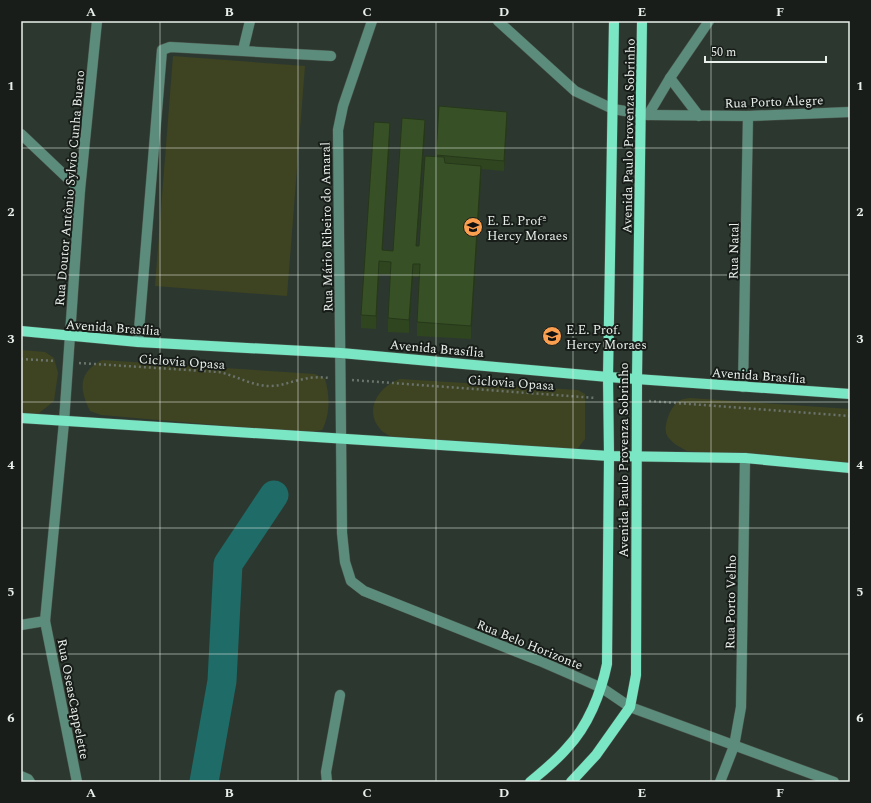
<svg xmlns="http://www.w3.org/2000/svg" width="871" height="803" font-family="Spectral,serif">
<style>
.green{fill:#3e4321}
.lines{fill:none;stroke-linecap:round;stroke-linejoin:round}
.river{stroke:#1f6b67;stroke-width:29}
.minor-casing{stroke:#4a554d;stroke-width:11}
.major-casing{stroke:#4a554d;stroke-width:11}
.path{stroke:#6a746d;stroke-width:2.5;stroke-dasharray:2 3;stroke-linecap:butt}
.minor{stroke:#5c8d7c;stroke-width:10}
.major{stroke:#7ae6c4;stroke-width:10}
.wall{fill:#2f4520}
.shaded-wall{fill:#26381a}
.building{fill:#375025;stroke:#26381a}
.grid{fill:none;stroke:#e9f0eb;stroke-width:1;stroke-opacity:0.55}
.labels{text-anchor:middle;stroke-width:4;stroke-linejoin:round;paint-order:stroke}
.street-label{font-size:13px;fill:#e9f0eb;stroke:#181d19}
.poi-label{font-size:13px;fill:#e9f0eb;stroke:#181d19;text-anchor:start}
.neatline{fill:none;stroke:#e9f0eb;stroke-width:1.5}
.grid-label{font-size:13px;text-anchor:middle;font-weight:bold;fill:#e9f0eb}
</style>
<rect width="100%" height="100%" fill="#2c382f"/>
<g class="green">
<path d="M173,56L305,66L287,296L155,286Z"/>
<path d="M21,350L45,352L54,358L58,373L54,401L38,414L21,413Z"/>
<path d="M102,360L315,374L325,379C330,396 330,415 322,430L308,433L101,415L90,411C79,388 78,373 102,360Z"/>
<path d="M400,379L578,390L585,394V439L578,448L560,450L395,439C391,436 385,434 382,431C362,411 379,386 400,379Z"/>
<path d="M690,398L850,409V463L687,451C680,447 669,442 666,433C664,424 671,404 681,400C683,399 687,398 690,398Z"/>
</g>
<g class="lines">
<path class="river" d="M204,782L222,681L228,564L274,495"/>
<g class="minor-casing">
<g id="minor">
<path d="M372,21L343,106L338,130L342,533L345,562L351,581L364,591L540,661L602,688L630,707L834,782"/>
<path d="M498,21L575,91L613,109L648,115L670,78L709,21"/>
<path d="M243,50L250,21"/>
<path d="M670,78L699,116"/>
<path d="M648,115L748,116L850,112"/>
<path d="M21,134L80,190"/>
<path d="M138,342L162,50L170,47L331,56"/>
<path d="M743,387L748,116"/>
<path d="M21,625L45,621"/>
<path d="M21,776L28,779L30,782"/>
<path d="M77,782L45,621L64,422L80,190L97,21"/>
<path d="M327,782L326,772L340,695"/>
<path d="M720,782L734,746L741,707L745,458"/>
</g>
</g>
<g class="major-casing">
<g id="major">
<path d="M21,331L138,342L341,353L608,377L850,394"/>
<path d="M21,418L609,456L745,458L850,468"/>
<path d="M530,782C543,771 556,761 567,748C588,726 601,693 607,664L609,456L608,377L614,21"/>
<path d="M571,782L596,755L630,707L636,675L637,378L642,21"/>
</g>
</g>
<g class="path">
<path d="M21,359L56,361"/>
<path d="M79,363L219,372C237,376 252,386 270,386C282,386 292,381 304,379C312,377 321,377 329,378"/>
<path d="M352,380L596,398"/>
<path d="M649,401L850,416"/>
</g>
<use href="#minor" class="minor"/>
<use href="#major" class="major"/>
</g>
<path class="wall" d="M439,106L507,122L504,171L481,169V179L471,339L417,336V322L419,277H413L409,333L388,332V318L391,275L379,274L376,329L361,328V315L390,136L383,250L393,251L425,133L417,246H419L436,157Z"/>
<g class="shaded-wall">
<path d="M507,112V122L504,171V161Z"/>
<path d="M425,120V133L416,259V246Z"/>
<path d="M390,123V136L382,263V250Z"/>
<path d="M481,166V179L471,339V326Z"/>
<path d="M379,261V274L376,329V316Z"/>
<path d="M413,264V277L409,333V320Z"/>
</g>
<g class="building">
<path d="M439,106L507,112L504,161L436,155Z"/>
<path d="M402,118L425,120L416,246H419L425,156L444,157L445,163L481,166L471,326L417,322L420,264H413L409,320L388,318L391,262L379,261L376,316L361,315L374,122L390,123L382,250L393,251Z"/>
</g>
<path class="grid" d="M160,21V782M298,21V782M436,21V782M573,21V782M711,21V782M21,148H850M21,275H850M21,402H850M21,528H850M21,654H850"/>
<defs>
<g id="school-disc" transform="scale(1)"><circle r="9.5" fill="#fa9f4f" stroke="#181d19"/><path d="M0-5L7-2L0 1L-7-2ZM-4 1L0 2.5L4 1V4Q0 6-4 4Z" fill="#111"/></g>
</defs>
<g fill-rule="evenodd">
<use href="#school-disc" x="473" y="227"/>
<use href="#school-disc" x="552" y="336"/>
</g>
<g class="labels">
<g class="street-label">
<text transform="translate(774 101) rotate(-2)" y="5">Rua Porto Alegre</text>
<text transform="translate(628 136) rotate(-89)" y="5">Avenida Paulo Provenza Sobrinho</text>
<text transform="translate(69 188) rotate(-85)" y="5">Rua Doutor Antônio Sylvio Cunha Bueno</text>
<text transform="translate(326 227) rotate(-91)" y="5">Rua Mário Ribeiro do Amaral</text>
<text transform="translate(733 251) rotate(-89)" y="5">Rua Natal</text>
<text transform="translate(113 327) rotate(4)" y="5">Avenida Brasília</text>
<text transform="translate(437 348) rotate(5)" y="5">Avenida Brasília</text>
<text transform="translate(182 361) rotate(4)" y="5">Ciclovia Opasa</text>
<text transform="translate(759 375) rotate(4)" y="5">Avenida Brasília</text>
<text transform="translate(511 382) rotate(4)" y="5">Ciclovia Opasa</text>
<text transform="translate(623 460) rotate(-90)" y="5">Avenida Paulo Provenza Sobrinho</text>
<text transform="translate(730 602) rotate(-89)" y="5">Rua Porto Velho</text>
<text transform="translate(530 644) rotate(22)" y="5">Rua Belo Horizonte</text>
<text transform="translate(74 699) rotate(79)" y="5">Rua OseasCappelette</text>
</g>
<g class="poi-label">
<text x="487" y="225">E. E. Profª<tspan x="487" dy="15">Hercy Moraes</tspan></text>
<text x="566" y="334">E.E. Prof.<tspan x="566" dy="15">Hercy Moraes</tspan></text>
</g>
</g>
<rect width="871" height="803" fill="none" stroke="#181d19" stroke-width="44"/>
<path d="M705 56v6h121v-6" fill="none" stroke="#e9f0eb" stroke-width="2"/>
<text x="711" y="56" font-size="12" fill="#e9f0eb" stroke="#181d19" stroke-width="3" paint-order="stroke">50 m</text>
<rect x="22" y="22" width="827" height="759" class="neatline"/>
<g class="grid-label">
<text x="91" y="16">A</text>
<text x="229" y="16">B</text>
<text x="367" y="16">C</text>
<text x="504" y="16">D</text>
<text x="642" y="16">E</text>
<text x="780" y="16">F</text>
<text x="11" y="90">1</text>
<text x="860" y="90">1</text>
<text x="11" y="216">2</text>
<text x="860" y="216">2</text>
<text x="11" y="343">3</text>
<text x="860" y="343">3</text>
<text x="11" y="469">4</text>
<text x="860" y="469">4</text>
<text x="11" y="596">5</text>
<text x="860" y="596">5</text>
<text x="11" y="722">6</text>
<text x="860" y="722">6</text>
<text x="91" y="797">A</text>
<text x="229" y="797">B</text>
<text x="367" y="797">C</text>
<text x="504" y="797">D</text>
<text x="642" y="797">E</text>
<text x="780" y="797">F</text>
</g>
</svg>
